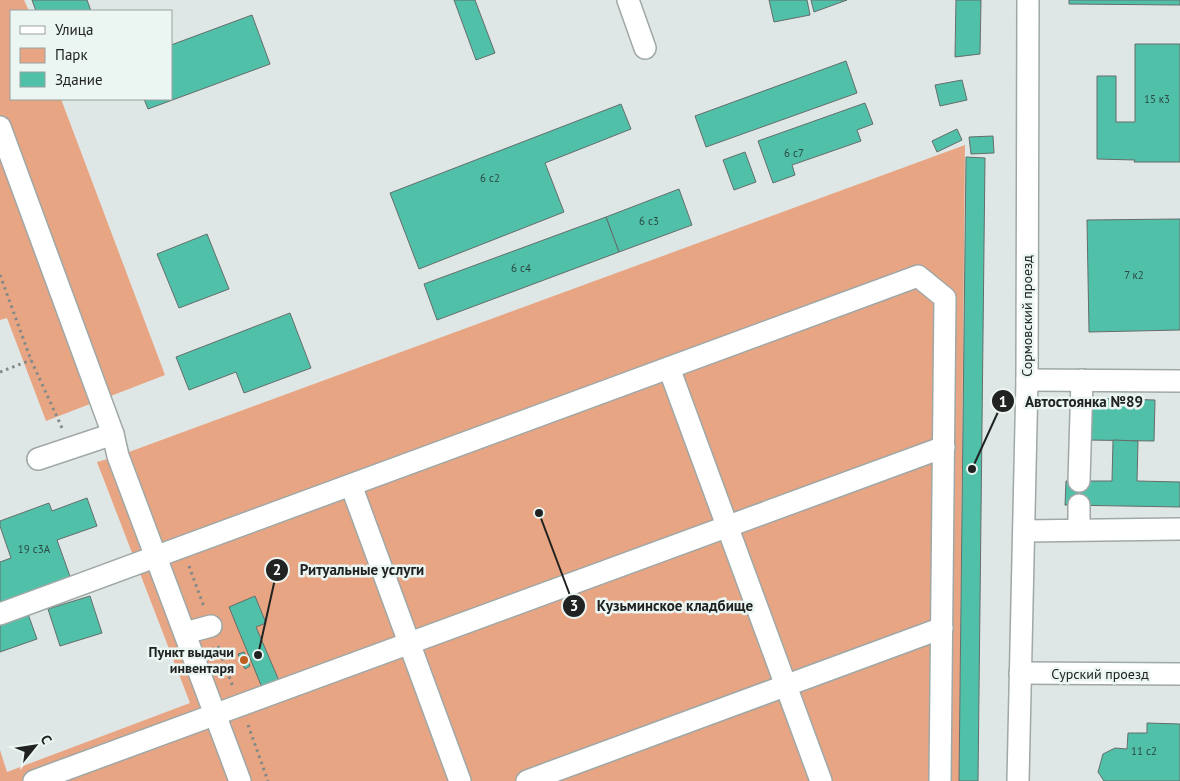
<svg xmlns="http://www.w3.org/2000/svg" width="1180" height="781" font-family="'PT Sans',sans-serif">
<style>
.green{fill:#e8a583}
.building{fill:#50c0a9;stroke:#656d6b}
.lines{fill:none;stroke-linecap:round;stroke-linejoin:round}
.minor-casing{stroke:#9fa8a6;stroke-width:24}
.path{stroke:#838987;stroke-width:3;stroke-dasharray:2.5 4;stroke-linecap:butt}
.minor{stroke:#fff;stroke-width:21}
.poi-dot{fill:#c05e21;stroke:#ebf5f2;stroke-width:2}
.labels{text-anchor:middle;stroke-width:5;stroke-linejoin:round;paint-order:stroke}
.number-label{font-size:11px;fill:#2c4a44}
.street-label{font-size:14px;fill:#202322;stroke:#ebf5f2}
.poi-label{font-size:14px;font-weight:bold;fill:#202322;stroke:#ebf5f2;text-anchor:end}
.leader{fill:none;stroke:#202322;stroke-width:2}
.callout-dot{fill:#202322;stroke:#ebf5f2;stroke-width:2}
.mark-label{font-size:15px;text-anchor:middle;font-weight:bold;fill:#fff}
.callout-label{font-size:15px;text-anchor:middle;font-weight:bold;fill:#202322;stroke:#ebf5f2;stroke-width:5;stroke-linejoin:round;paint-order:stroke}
</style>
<rect width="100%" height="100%" fill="#dee7e5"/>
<g class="green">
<path d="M0,0H24L29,11H11V99H61L165,375L46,421L7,318L0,320Z"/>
<path d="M965,145L959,781H0V750L7,772L190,703L97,462L118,456Z"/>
</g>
<g class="building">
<path d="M32,0H87L91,11H36Z"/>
<path d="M454,0H475L495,53L476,60Z"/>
<path d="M769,0H807L810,15L774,22Z"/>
<path d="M811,0H847L814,12Z"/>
<path d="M956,0H981L980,54L955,57Z"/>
<path d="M1069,0H1180V5L1069,4Z"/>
<path d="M252,15L270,64L148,109L144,99H171V45Z"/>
<path d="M1135,44H1180V162H1134L1135,160L1097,159V76H1116V122H1135Z"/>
<path d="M846,61L857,93L706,147L695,116Z"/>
<path d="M962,80L967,100L940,106L935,85Z"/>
<path d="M865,103L873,124L857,130L861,141L792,165L795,175L773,183L758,141Z"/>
<path d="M621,104L631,129L545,163L564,212L419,269L390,193Z"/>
<path d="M957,129L962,140L937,152L932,141Z"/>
<path d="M993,136L994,153L971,154L969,137Z"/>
<path d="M745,152L756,182L734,190L723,160Z"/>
<path d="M966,157L985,158L978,781H959Z"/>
<path d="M679,189L692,225L619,252L606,217Z"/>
<path d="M606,217L619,252L437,320L424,284Z"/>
<path d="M1180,219V330L1089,332L1087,220Z"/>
<path d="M207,234L229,289L179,308L157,254Z"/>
<path d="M290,313L311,368L244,393L236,372L189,390L176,357Z"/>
<path d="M1087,398L1155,400L1154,441L1087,440Z"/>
<path d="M1113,440L1138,441L1137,481L1180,482V507L1065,505L1066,481H1112Z"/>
<path d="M87,498L97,526L57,540L71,579L0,604V562L11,558L0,526V521L49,503L52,511Z"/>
<path d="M90,596L102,633L60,646L48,609Z"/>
<path d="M255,596L266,623L256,627L280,683L263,690L229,607Z"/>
<path d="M28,614L37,639L0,652V624Z"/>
<path d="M244,652L250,666L245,669L238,654Z"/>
<path d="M1147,723L1180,724V781H1104L1098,772L1103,754L1115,748L1127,749L1128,733H1147Z"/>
</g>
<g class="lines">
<g class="minor-casing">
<g id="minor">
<path d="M628,0L645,48"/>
<path d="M0,127L113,434L118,456L240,781"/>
<path d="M669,368L821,781"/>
<path d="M1027,380L1180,381"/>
<path d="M38,459L113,434"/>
<path d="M1079,481L1082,380"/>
<path d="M351,485L460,781"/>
<path d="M1079,529V505"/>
<path d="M1024,531L1180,529"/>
<path d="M0,614L918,276L945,298L940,781"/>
<path d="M185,633L211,626"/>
<path d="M1020,673L1180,674"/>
<path d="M34,781L944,447"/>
<path d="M527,781L942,628"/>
<path d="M1018,781L1027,380L1028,0"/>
</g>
</g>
<g class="path">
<path d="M0,275L31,360L63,430"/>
<path d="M0,372L31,360"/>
<path d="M189,566L204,607"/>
<path d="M218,646L233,687"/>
<path d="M248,725L268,781"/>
</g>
<use href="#minor" class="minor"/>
</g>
<circle class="poi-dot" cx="244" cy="660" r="5"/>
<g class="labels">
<g class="number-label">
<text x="1157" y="103">15 к3</text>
<text x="794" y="157">6 с7</text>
<text x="490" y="182">6 с2</text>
<text x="649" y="225">6 с3</text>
<text x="521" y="272">6 с4</text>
<text x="1134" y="279">7 к2</text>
<text x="34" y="553">19 с3А</text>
<text x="1144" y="755">11 с2</text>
</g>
<g class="street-label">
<text transform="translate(1027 316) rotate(-90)" y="5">Сормовский проезд</text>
<text x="1100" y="679">Сурский проезд</text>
</g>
<g class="poi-label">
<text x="234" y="657">Пункт выдачи<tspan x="234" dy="16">инвентаря</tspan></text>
</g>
</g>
<path class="leader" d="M972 469L1003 401M258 655L277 570M539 513L574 606"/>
<g class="callout-dot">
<circle cx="972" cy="469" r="5"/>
<circle cx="258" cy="655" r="5"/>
<circle cx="539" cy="513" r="5"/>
<circle cx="1003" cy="401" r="12"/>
<circle cx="277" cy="570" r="12"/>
<circle cx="574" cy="606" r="12"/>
</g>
<g class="mark-label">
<text x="1003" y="407">1</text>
<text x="277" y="575">2</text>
<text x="574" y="611">3</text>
</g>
<g class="callout-label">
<text x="1084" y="407">Автостоянка №89</text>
<text x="362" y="575">Ритуальные услуги</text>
<text x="675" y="611">Кузьминское кладбище</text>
</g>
<rect x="10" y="10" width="162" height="90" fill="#ebf5f2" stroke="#9aa19f"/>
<rect x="20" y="26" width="25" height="8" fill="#ffffff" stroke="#9aa19f"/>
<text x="55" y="35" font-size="15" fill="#202322">Улица</text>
<rect x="20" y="48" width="25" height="15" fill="#e8a583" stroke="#9aa19f"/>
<text x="55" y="60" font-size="15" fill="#202322">Парк</text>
<rect x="20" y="72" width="25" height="15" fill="#50c0a9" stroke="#9aa19f"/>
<text x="55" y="85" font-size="15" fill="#202322">Здание</text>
<g transform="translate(35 746) rotate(60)" stroke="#ebf5f2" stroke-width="4" paint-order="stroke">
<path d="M0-4L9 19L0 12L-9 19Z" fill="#202322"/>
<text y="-8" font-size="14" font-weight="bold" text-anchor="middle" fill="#202322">С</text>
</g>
</svg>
